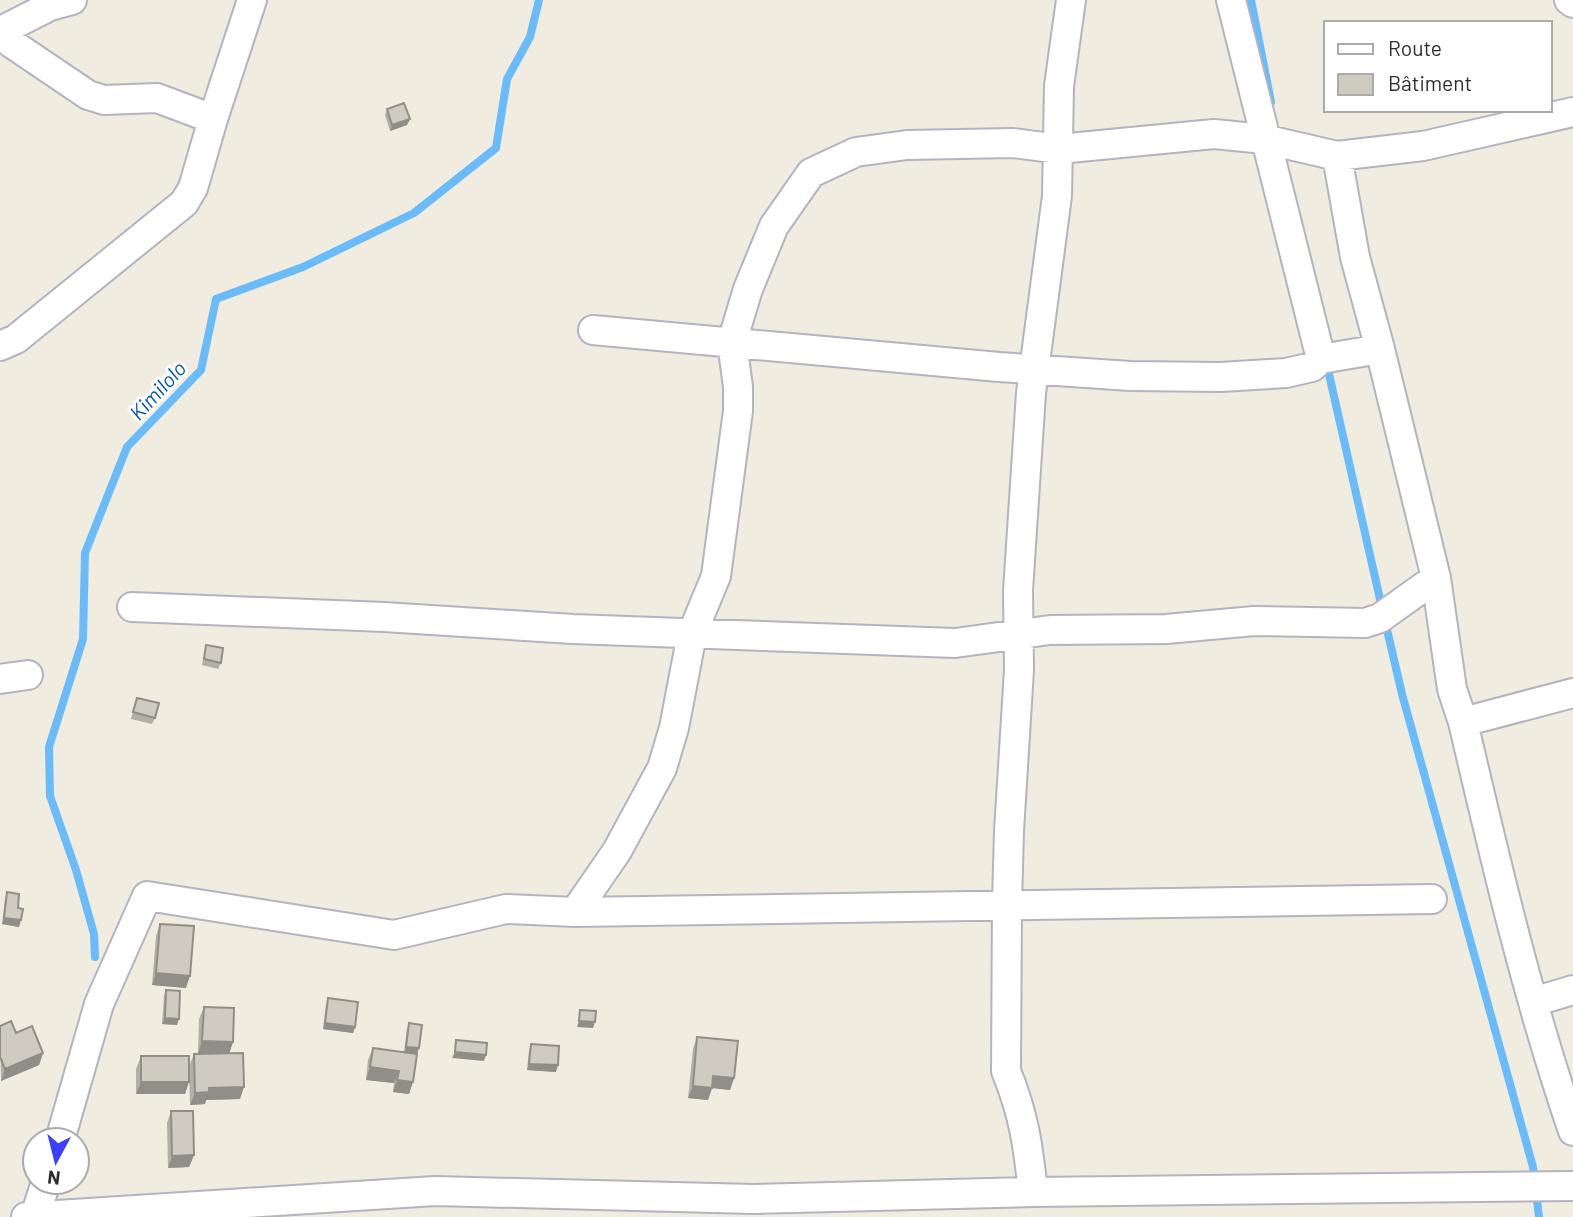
<svg xmlns="http://www.w3.org/2000/svg" width="1573" height="1217" font-family="Barlow,sans-serif">
  <rect width="100%" height="100%" fill="#f0ecdf"/>
  <g fill="none" stroke-linecap="round" stroke-linejoin="round">
    <!-- stream -->
    <path stroke="#6abbfa" stroke-width="8" d="M1251 0 1271 102
      M1326 361 1382 608
      M1385 621 1402 694 1533 1167 1539 1217
      M95 957 94 934 76 870 50 796 49 747 83 639 85 553 127 447 201 370 216 299 303 267 414 213 496 148 507 79 530 37 539 0"/>
    <!-- minor casing -->
    <g stroke="#b3b3c2" stroke-width="32">
      <path id="minor" d="M1231 0 1321 359
        M1569 0 1573 3
        M1 31 50 6 72 0
        M0 32 11 43 88 95 104 100 157 98 213 119 193 188 184 203 16 339 0 346
        M213 119 252 0
        M1337 156 1355 257 1380 349 1436 578 1452 689 1463 722C1495 859 1527 997 1573 1131
        M593 330 999 367 1130 376 1221 377 1286 373 1312 367 1321 359 1380 349
        M132 607 384 617 573 629 955 643 1050 630 1166 629 1254 621 1365 623 1380 618 1436 578
        M0 679 28 675
        M1463 722 1573 693
        M575 912 617 851 662 768 674 728 692 634 716 576 738 411V387L732 342 748 289 774 226 811 173 856 152 907 145 1013 143 1059 149 1214 134 1264 139 1337 156 1423 146 1573 112
        M1533 1002 1573 990
        M60 1140 99 1004 147 896 394 935 506 909 575 912 1432 899
        M1033 1192C1028 1145 1024 1115 1006 1071L1007 904 1009 831 1019 670 1018 591 1031 393 1057 196 1059 86 1071 0
        M35 1216 46 1182
        M26 1217 435 1191 753 1199 1033 1192 1573 1186"/>
    </g>
    <!-- minor -->
    <use href="#minor" stroke="#fff" stroke-width="28"/>
  </g>
  <!-- wall -->
  <path fill="#b2afa6" d="M387 109 410 119 407 125 390 131 385 115Z
    M206 645 221 663 218 669 202 665Z
    M137 698 155 718 152 724 131 719Z
    M7 892 18 908 19 927 2 924 5 899Z
    M160 924 186 988 152 985 156 936Z
    M166 990 177 1025 162 1024 164 996Z
    M328 998 355 1027 353 1033 323 1029 326 1005Z
    M204 1007 233 1042 229 1053 240 1099 206 1100 205 1104 190 1105 189 1068 185 1094H136V1069L141 1056 189 1066 194 1054H214L198 1053 199 1019Z
    M409 1023 417 1055 409 1094 393 1092 394 1083 366 1080 368 1060 373 1048 404 1052 407 1029Z
    M0 1026 16 1033 43 1053 39 1065 1 1081Z
    M697 1037 734 1078 730 1090 712 1088 708 1100 688 1098 693 1049Z
    M531 1044 556 1072 527 1070 529 1050Z
    M171 1111 194 1155 189 1167 168 1168 167 1123Z"/>
  <!-- shaded-wall -->
  <path fill="#918e87" d="M410 119 407 125 390 131 392 125Z
    M4 918 21 920 19 927 2 924Z
    M156 973 190 976 186 988 152 985Z
    M165 1018 179 1019 177 1025 162 1024Z
    M579 1021 595 1022 593 1028 577 1027Z
    M325 1023 355 1027 353 1033 323 1029Z
    M202 1041 233 1042 229 1054 198 1053Z
    M406 1047 419 1048 417 1055 404 1053Z
    M455 1052 486 1055 484 1061 452 1058Z
    M43 1053 39 1065 1 1081 5 1069Z
    M529 1064 558 1065 556 1072 527 1070Z
    M370 1067 399 1071 394 1083 366 1080Z
    M713 1076 734 1078 730 1090 712 1088 708 1100 688 1098 693 1086Z
    M397 1080 413 1082 409 1094 393 1092Z
    M141 1082H189L185 1094H136Z
    M244 1087 240 1099 206 1100 205 1104 190 1105 195 1093 209 1088Z
    M194 1155 189 1167 168 1168 172 1156Z"/>
  <!-- building -->
  <path fill="#cfcbc1" stroke="#918e87" stroke-width="2" d="M404 103 410 119 392 125 387 109Z
    M206 645 223 648 221 663 204 659Z
    M137 698 159 703 155 718 133 712Z
    M7 892 19 894 18 908 23 909 21 920 4 918Z
    M160 924 194 926 190 976 156 973Z
    M166 990 180 991 179 1019 165 1018Z
    M328 998 358 1002 355 1027 325 1023Z
    M204 1007 234 1008 233 1042 202 1041Z
    M580 1010 596 1011 595 1022 579 1021Z
    M11 1021 16 1033 32 1026 43 1053 5 1069 0 1057V1026Z
    M409 1023 422 1025 419 1048 406 1047Z
    M697 1037 738 1041 734 1078 713 1076 712 1088 693 1086Z
    M456 1040 487 1043 486 1055 455 1052Z
    M531 1044 559 1046 558 1065 529 1064Z
    M373 1048 417 1054 413 1082 397 1080 399 1071 370 1067Z
    M243 1053 244 1087 209 1088V1092L195 1093 194 1054Z
    M141 1056H189V1082H141Z
    M171 1111H193L194 1155 172 1156Z"/>
  <g text-anchor="middle" dominant-baseline="central" stroke-width="6" stroke-linejoin="round" paint-order="stroke">
    <!-- water labels -->
    <g font-size="21" font-style="italic" fill="#0054af" stroke="#fff">
      <text transform="translate(157 390) rotate(-47)">Kimilolo</text>
    </g>
  </g>
  <!-- legend -->
  <rect x="1324" y="21" width="228" height="91" fill="#ffffff" stroke="#ababab" stroke-width="2"/>
  <rect x="1338" y="44" width="35" height="10" fill="#ffffff" stroke="#ababab" stroke-width="2"/>
  <text x="1388" y="56" font-size="21" fill="#2e2e2e">Route</text>
  <rect x="1338" y="74" width="35" height="21" fill="#cfcbc1" stroke="#ababab" stroke-width="2"/>
  <text x="1388" y="91" font-size="21" fill="#2e2e2e">Bâtiment</text>
  <!-- north arrow -->
  <g transform="translate(56 1161) rotate(187)"><circle r="33" fill="#ffffff" stroke="#ababab" stroke-width="2"/>
  <path d="M0-5L12 26L0 18L-12 26Z" fill="#3d3fff"/>
  <text y="-10" font-size="19" font-weight="bold" text-anchor="middle" fill="#2e2e2e">N</text>
  </g>
</svg>
